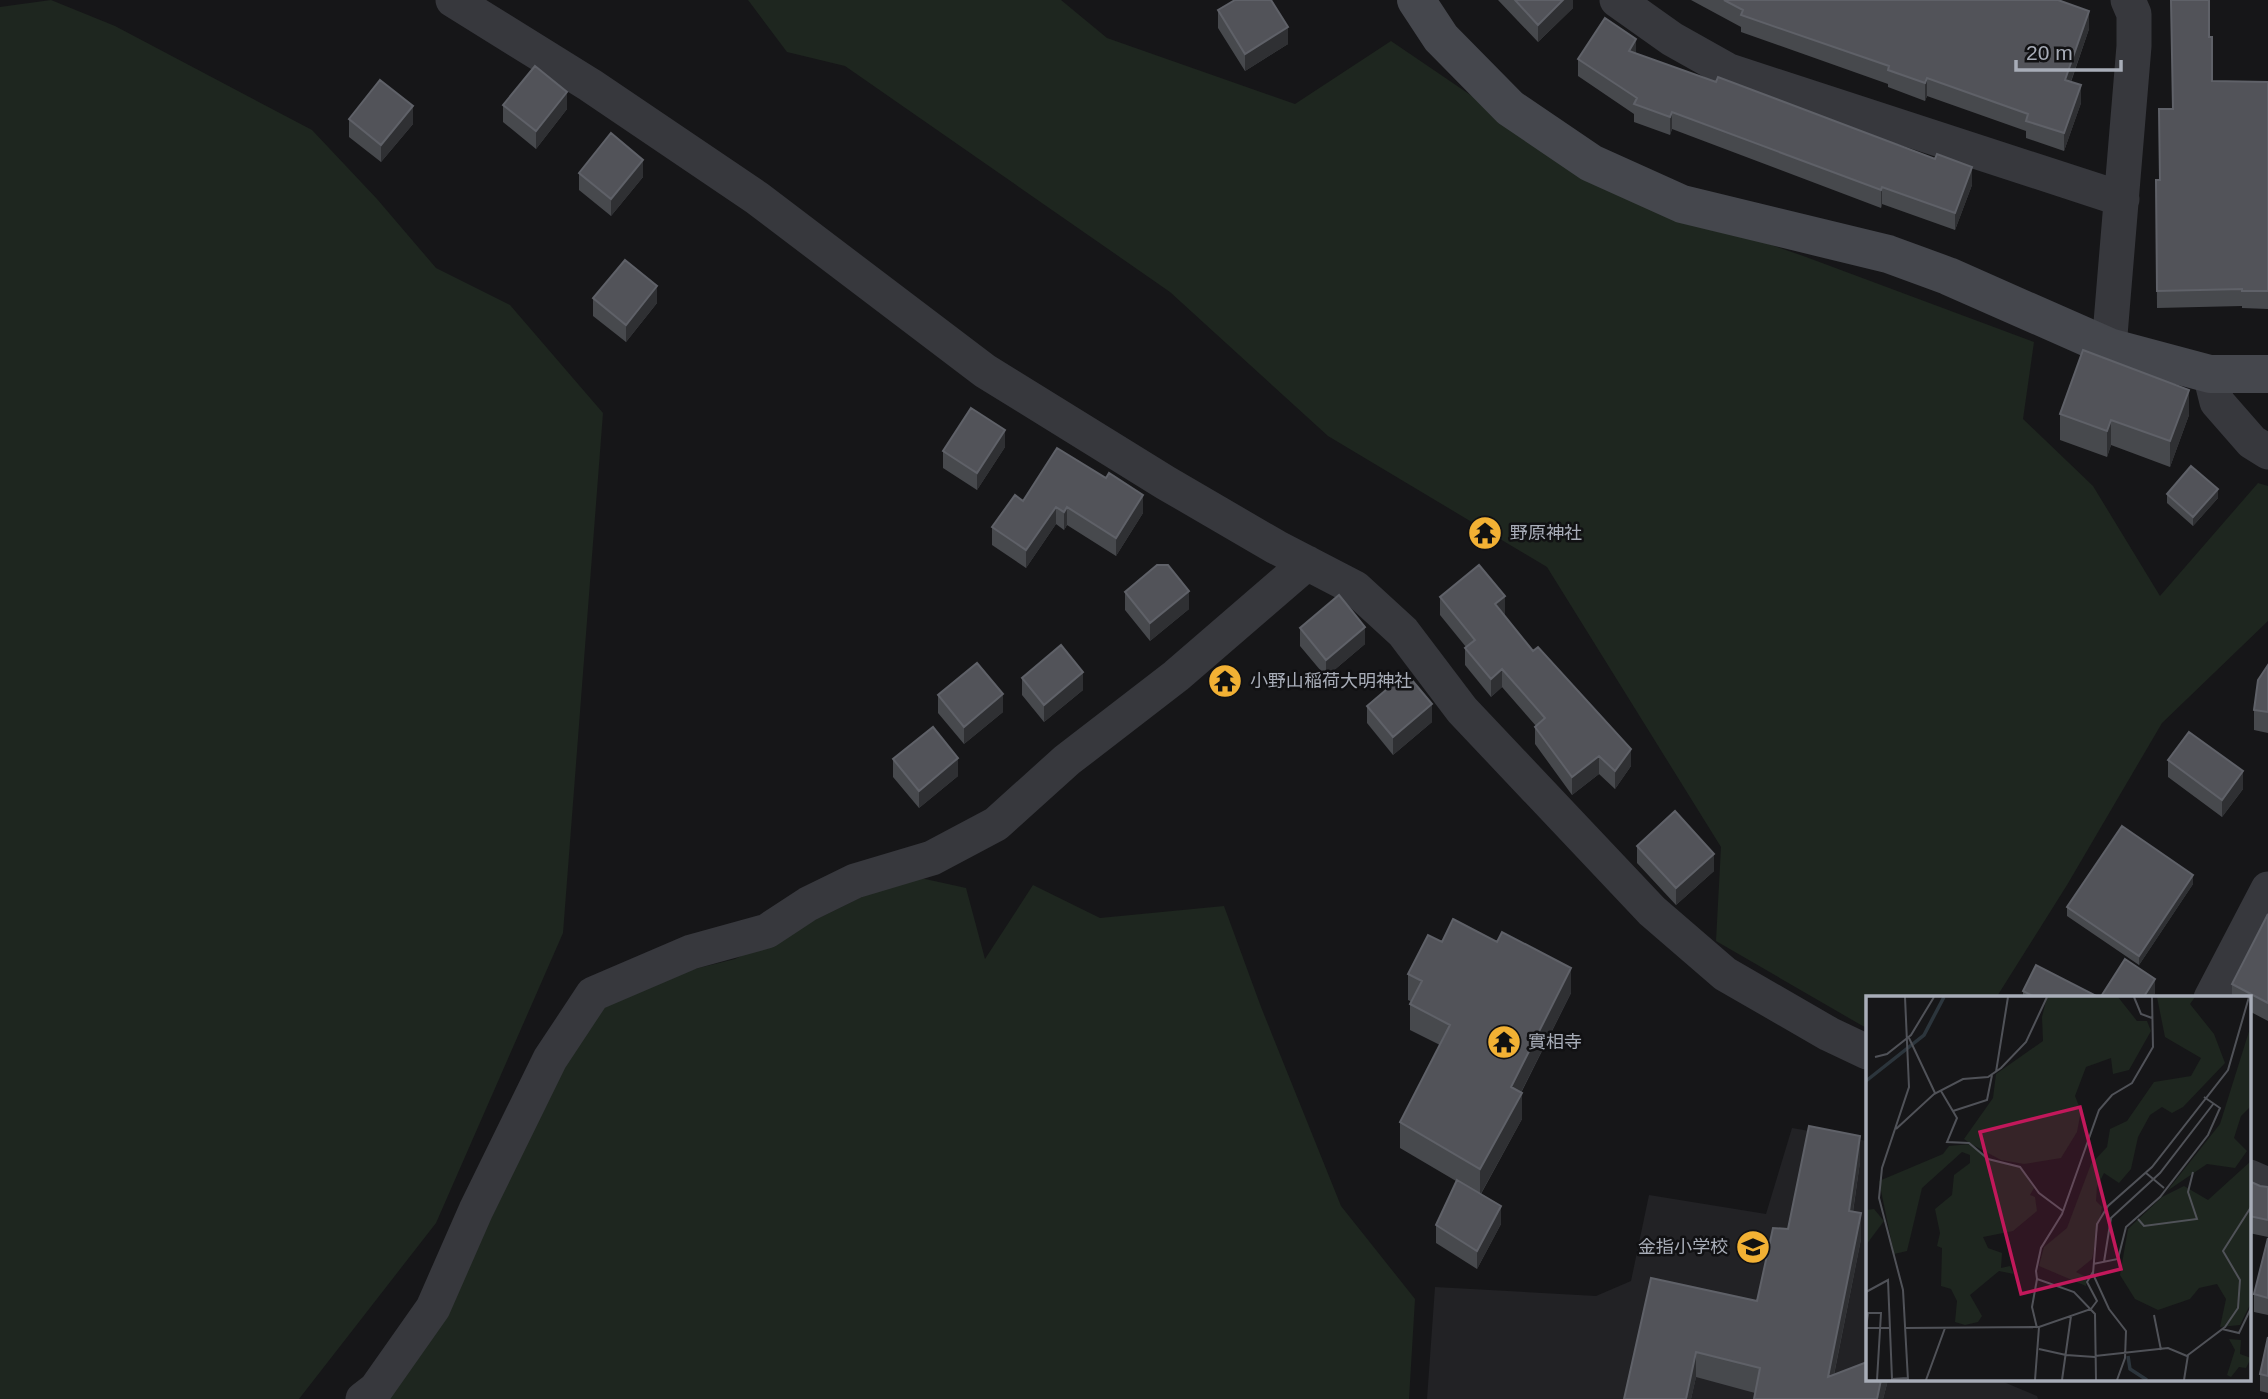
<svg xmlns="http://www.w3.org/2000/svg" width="2268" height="1399" font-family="Arial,'Noto Sans JP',sans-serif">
  <rect width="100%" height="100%" fill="#161618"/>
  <!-- built -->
  <path fill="#222225" d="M1792 1128 1867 1141V1380H1999L2037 1396 2038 1399H1427L1435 1287 1596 1296 1631 1281 1649 1195 1766 1214Z"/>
  <!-- green -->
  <path fill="#1e261f" d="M51 0 115 26 312 130 377 199 436 268 510 305 603 413 563 933 436 1223 299 1399H0V7Z
    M748 0H1061L1107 38 1295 104 1391 41 1606 187 1806 257 2034 342 2023 419 2093 486 2160 596 2258 483 2268 486V621L2162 723 2067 885 1996 998H1867V1028L1861 1025 1716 941 1721 847 1547 567 1328 436 1170 292 845 66 787 52Z
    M907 875 966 888 985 959 1033 885 1100 918 1224 906 1261 1007 1341 1206 1415 1299 1409 1399H354L397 1359 593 994 735 959Z"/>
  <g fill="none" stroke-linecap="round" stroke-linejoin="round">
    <!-- street -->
    <path stroke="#37383d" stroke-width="35" d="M453 0 590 85 757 198 985 371 1166 483 1276 547 1355 588 1403 632 1462 710 1652 911 1725 974 1829 1034 1867 1052
      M1617 0 1672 39 1729 71 2122 199
      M2109 347 2134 46V14L2128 0
      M2210 374 2217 402 2252 442 2268 452
      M2211 998 2268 889
      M2249 1177 2268 1185
      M363 1399 376 1389 433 1308 476 1210 550 1059 593 994 691 952 767 931 808 904 855 881 932 858 996 824 1067 760 1176 676 1307 563"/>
    <!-- secondary -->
    <path stroke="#45474d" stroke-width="38" d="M1416 0 1441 38 1510 108 1591 163 1682 204 1888 254 1948 276 2109 347 2210 374H2268"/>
  </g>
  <!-- wall -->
  <path fill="#47494d" d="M1498 0H1573V8L1538 42Z
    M1691 0H2058L2089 29 2071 82 2081 103 2064 151 2026 138V131L1927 96 1925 101 1888 87V84L1741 32V27Z
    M1218 10 1288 44 1245 71 1218 28Z
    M2209 37 2212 81 2268 82V309L2242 308V306L2157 308 2156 180H2160L2172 109Z
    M1636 53 1972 185 1955 230 1882 204 1881 208 1672 129 1670 135 1634 122V114L1578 76V59Z
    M503 105 567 109 536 149 503 122Z
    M349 119 413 124 381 162 349 137Z
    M579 173 643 177 611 216 579 190Z
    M593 298 657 303 626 342 593 316Z
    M2060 414 2189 415 2170 467 2111 445 2107 457 2060 440Z
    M1005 447 977 490 943 468V451Z
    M2167 494 2218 498 2193 526 2167 503Z
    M1023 501 1143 513 1116 556 1067 525 1064 530 1056 524 1026 568 992 545V527Z
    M1125 592 1189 609 1150 641 1125 610Z
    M1440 597 1505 614 1503 615 1631 766 1615 789 1599 774 1572 795 1535 744V727L1536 726 1502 687 1491 697 1465 665V648L1466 647 1440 615Z
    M1300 628 1365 644 1326 677 1300 646Z
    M2268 665V733L2254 730V710Z
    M1022 678 1083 690 1044 722 1022 695Z
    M938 695 1003 712 964 744 938 713Z
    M1367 706 1432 722 1393 755 1367 723Z
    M893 759 958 776 919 808 893 777Z
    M2168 760 2243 789 2222 817 2168 777Z
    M1637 846 1714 871 1676 905 1637 863Z
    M2193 884 2139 965 2067 916V907Z
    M2268 914V1021L2249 1011V998H2232V984Z
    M1442 942 1571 993 1521 1093 1522 1119 1481 1194 1501 1224 1477 1269 1436 1243V1225L1456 1181 1400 1148V1122L1440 1045 1410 1030V1004L1412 1002 1408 1000V974Z
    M2023 991 2100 998 2155 993 2152 998H2023Z
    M1860 1162 1853 1212 1861 1239 1834 1375 1867 1380H1888L1883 1399 1755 1393 1696 1377 1691 1399H1624L1757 1301 1788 1229Z
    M2249 1181 2260 1186 2268 1187V1237L2249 1233Z
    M2268 1238V1315L2254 1312V1294Z
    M2268 1337V1393L2260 1391V1374Z"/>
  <!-- shaded-wall -->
  <path fill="#2f3033" d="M1563 0H1573V8L1538 42V25Z
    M2089 11V29L2065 98V80Z
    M1288 27V44L1245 71V54Z
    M1636 39V57L1629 51Z
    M1927 78V96L1925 101V83Z
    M2081 85V103L2064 151V133Z
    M567 92V109L536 149V131Z
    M413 106V124L381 162V145Z
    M1672 112V129L1670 135V117Z
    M643 160V177L611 216V199Z
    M1972 167V185L1955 230V213Z
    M1882 187V204L1881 208V190Z
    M657 286V303L626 342V325Z
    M2189 390V415L2170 467V441Z
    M2111 420V445L2107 457V431Z
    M1005 430V447L977 490V473Z
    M2218 489V498L2193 526V517Z
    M1143 495V513L1116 556V538Z
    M1056 507V524L1026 568V550Z
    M1067 507V525L1064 530V512Z
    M1189 591V609L1150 641V623Z
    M1505 596V614L1495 622V604Z
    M1365 627V644L1326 677V660Z
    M1502 669V687L1491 697V679Z
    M1083 672V690L1044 722V705Z
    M1003 694V712L964 744V727Z
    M1432 704V722L1393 755V737Z
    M1631 749V766L1615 789V771Z
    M1599 756V774L1572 795V777Z
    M958 758V776L919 808V791Z
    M2243 771V789L2222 817V800Z
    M1714 854V871L1676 905V888Z
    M2193 875V884L2139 965V956Z
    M1571 968V993L1511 1112V1087Z
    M2155 979V993L2152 998H2143Z
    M1522 1093V1119L1480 1195V1169Z
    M1860 1136V1162L1849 1237V1211Z
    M1501 1206V1224L1477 1269V1251Z
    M1861 1213V1239L1829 1399 1828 1377Z
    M1696 1352V1377L1691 1399H1686Z
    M1881 1380H1888L1883 1399H1877Z"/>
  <!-- building -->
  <path fill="#525359" stroke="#5f6168" stroke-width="2" d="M1235 0H1271L1288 27 1245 54 1218 10Z
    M1515 0H1563L1538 25Z
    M1724 0H2058L2089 11 2065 80 2081 85 2064 133 2026 121 2028 114 1927 78 1925 83 1888 70 1889 66 1741 15 1743 10Z
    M2171 0H2209V37H2212V81L2268 82V291H2242V289L2157 291 2156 180H2160L2159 109H2173Z
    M1605 18 1636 39 1629 51 1716 82 1718 77 1935 159 1937 154 1972 167 1955 213 1882 187 1881 190 1672 112 1670 117 1634 104 1637 98 1578 59Z
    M535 66 567 92 536 131 503 105Z
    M380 80 413 106 381 145 349 119Z
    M611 133 643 160 611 199 579 173Z
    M625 260 657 286 626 325 593 298Z
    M2083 350 2189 390 2170 441 2111 420 2107 431 2060 414Z
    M971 408 1005 430 977 473 943 451Z
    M1057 448 1106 478 1109 473 1143 495 1116 538 1067 507 1064 512 1056 507 1026 550 992 527 1015 495 1023 501Z
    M2191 466 2218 489 2193 517 2167 494Z
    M1157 565H1168L1189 591 1150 623 1125 592Z
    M1479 565 1505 596 1495 604 1533 651 1538 647 1631 749 1615 771 1599 756 1572 777 1535 727 1545 718 1502 669 1491 679 1465 648 1475 640 1440 597Z
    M1339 595 1365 627 1326 660 1300 628Z
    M1061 645 1083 672 1044 705 1022 678Z
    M977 663 1003 694 964 727 938 695Z
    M2268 665V712L2254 710 2258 680Z
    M1406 673 1432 704 1393 737 1367 706Z
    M933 727 958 758 919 791 893 759Z
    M2189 732 2243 771 2222 800 2168 760Z
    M1675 811 1714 854 1676 888 1637 846Z
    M2122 826 2193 875 2139 956 2067 907Z
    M2268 914V1003L2232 984Z
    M1453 919 1497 942 1502 932 1571 968 1511 1087 1522 1093 1480 1169 1400 1122 1450 1025 1410 1004 1422 981 1408 974 1428 935 1442 942Z
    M2125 959 2155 979 2143 998H2032L2033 996 2023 991 2036 965 2100 998Z
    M1809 1126 1860 1136 1849 1211 1861 1213 1828 1377 1867 1362V1380H1881L1877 1399H1754L1760 1368 1696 1352 1686 1399H1624L1651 1278 1757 1301 1773 1228 1788 1229Z
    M1457 1180 1501 1206 1477 1251 1436 1225Z
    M2249 1181 2260 1186 2268 1187V1220L2249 1216Z
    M2268 1238V1298L2254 1294Z
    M2268 1337V1376L2260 1374Z"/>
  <!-- icons -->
  <defs>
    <g id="temple-disc" transform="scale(1.75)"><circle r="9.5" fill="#f2b134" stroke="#111113"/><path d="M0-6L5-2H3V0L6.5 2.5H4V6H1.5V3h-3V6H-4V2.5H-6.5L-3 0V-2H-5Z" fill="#111"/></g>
    <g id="school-disc" transform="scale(1.75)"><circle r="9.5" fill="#f2b134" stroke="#111113"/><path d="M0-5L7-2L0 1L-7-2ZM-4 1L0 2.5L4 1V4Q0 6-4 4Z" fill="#111"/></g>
  </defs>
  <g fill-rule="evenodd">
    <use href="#temple-disc" x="1485" y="533"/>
    <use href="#temple-disc" x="1225" y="681"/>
    <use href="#temple-disc" x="1504" y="1042"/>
    <use href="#school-disc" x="1753" y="1247"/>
  </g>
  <g text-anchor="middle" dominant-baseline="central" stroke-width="5" stroke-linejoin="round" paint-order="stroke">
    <!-- poi labels -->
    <g font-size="18" fill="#a8adb8" stroke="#111113" text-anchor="start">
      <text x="1510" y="533">野原神社</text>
      <text x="1250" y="681">小野山稲荷大明神社</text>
      <text x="1528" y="1042">實相寺</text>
      <text x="1728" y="1247" text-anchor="end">金指小学校</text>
    </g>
  </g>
  <!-- overview -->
  <g transform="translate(1866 996)">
    <rect width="385" height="385" fill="#161618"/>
    <path d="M181 1H252L271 25H281L285 35 263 74 247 78 245 62 220 71 209 100 215 115 211 136 195 162 158 168 135 164 107 149 124 164 154 171 168 192 164 199 169 201 171 215 147 235 117 241 122 252 136 257 135 272 144 270 148 278 133 275 104 299 116 320 112 326 99 329 89 326 91 305 85 293 75 290 76 252 71 250 74 237 69 213 86 199 88 179 104 167V159L96 156 56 192 41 255 28 258 13 185 77 158 83 150 105 148 98 143 127 102 130 78 177 45 176 21ZM291 1H329L324 8 348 38 359 67 317 111 306 117 296 111 284 119 272 141 265 173 253 187 238 177 231 191 230 205 236 211 226 263 210 276 220 281V290L173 270 178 251 201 232 225 168 241 151 244 133 261 125 288 86 325 80 335 62 299 41ZM385 29V110L375 120 368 142 381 155 369 172 341 168 301 195 354 128ZM385 165V307L374 329 354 331 360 303 351 288 333 292 324 303 292 314 269 303 254 279 262 233 296 201 318 190 342 204ZM8 213 18 225 0 249V214ZM363 343 375 344 374 358 385 362 380 372 373 371 365 381 361 379 369 354Z" fill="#1e261f"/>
    <path fill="none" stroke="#2c353c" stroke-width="3.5" d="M0 85 58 39 78 1M262 360 264 373 281 384"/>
    <path fill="none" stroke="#505258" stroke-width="2" d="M39 1 43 91 16 172 13 202 37 294 42 384M268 1 275 18 286 22M43 42 69 97M9 61 21 58 45 39 68 1M130 76 142 1M75 95 91 122 81 146 103 147 122 163 154 171 173 197 197 215M87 115 121 104 126 79M30 133 68 98 97 83 122 81 135 72 160 46 181 1M280 177 298 192M272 223 278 230 331 223 322 196 327 176M238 266 245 222 294 177 348 107M227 268 252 263 260 231 294 201 342 139 354 112 338 101M0 296 22 284 26 383 41 382M288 319 295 354M0 332 2 317H15L11 384M1 332H23M40 332 173 331 225 313 231 305 221 286 227 276M171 332 166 311 171 283M356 333 373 337 385 312M173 353 200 359M200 359 229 361M229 360 302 352 321 360M60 384 79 332M169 384 173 331M196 384 205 320M230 384 229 318 208 296 171 283 170 275 175 252 196 218 233 114 246 99 266 87 287 51 286 1M251 384 259 362 260 335 243 313 227 278 231 228 242 210 286 171 362 74 383 1M318 384 322 359 359 331 372 312 374 284 357 255 385 211"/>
    <path fill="#c2185b" fill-opacity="0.15" stroke="#c2185b" stroke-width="3.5" d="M214 111 255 273 155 298 114 136Z"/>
    <rect width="385" height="385" fill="none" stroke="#a8adb8" stroke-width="3.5"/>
  </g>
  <!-- scale -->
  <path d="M2016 60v10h105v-10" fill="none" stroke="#a8adb8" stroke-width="3.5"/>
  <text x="2026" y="60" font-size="21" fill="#a8adb8" stroke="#111113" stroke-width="5" paint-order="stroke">20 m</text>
</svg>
